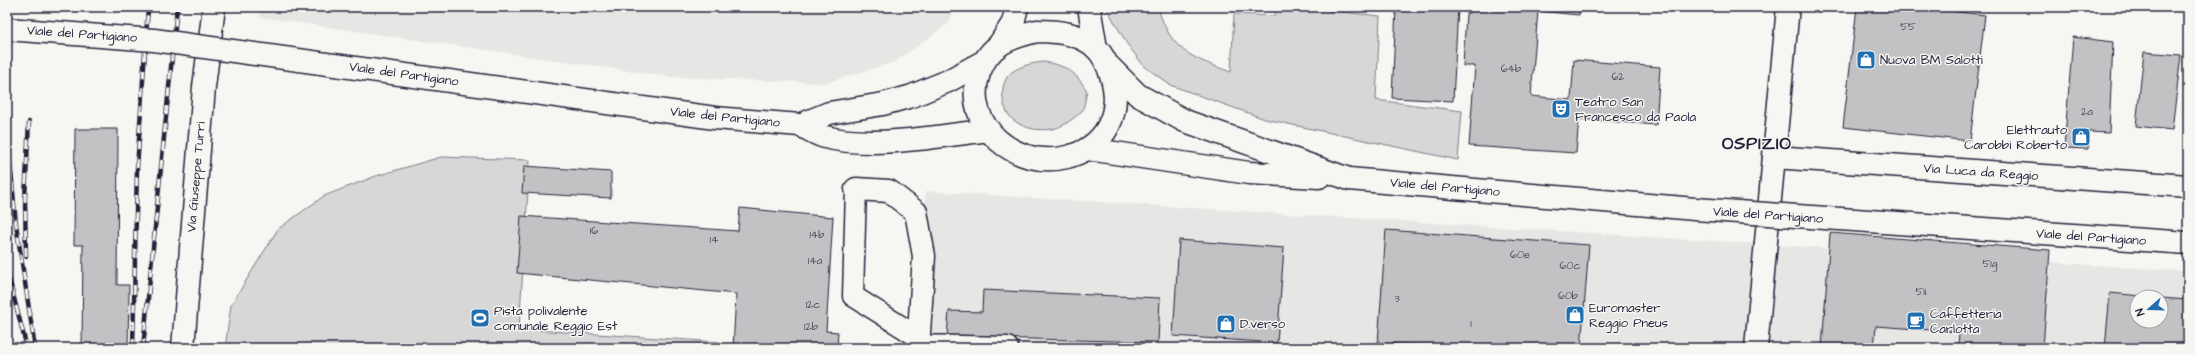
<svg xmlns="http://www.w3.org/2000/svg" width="2195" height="355" font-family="'Architects Daughter',sans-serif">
  <rect width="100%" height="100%" fill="#f6f6f2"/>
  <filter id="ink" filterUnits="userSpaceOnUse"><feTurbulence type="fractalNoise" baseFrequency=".025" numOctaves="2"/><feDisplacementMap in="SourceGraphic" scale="8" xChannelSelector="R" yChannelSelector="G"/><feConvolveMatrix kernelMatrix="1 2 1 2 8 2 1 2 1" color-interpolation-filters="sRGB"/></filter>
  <g filter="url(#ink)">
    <!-- built -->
    <path fill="#e6e6e4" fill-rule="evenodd" d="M261 7H956L948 24 895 62 825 83 671 77 259 17Z
      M926 191 2188 271V348H914ZM2137 297H2161V321H2137Z"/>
    <!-- green -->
    <path fill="#d7d7d7" stroke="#7c7c89" d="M1106 7H1158C1170 51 1192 58 1231 72L1234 14 1275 16V7H1294L1380 16 1376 100 1462 111 1458 160 1265 119 1170 85 1144 66 1127 44Z
      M1044 62C1067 66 1075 71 1087 91L1083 110C1074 118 1064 127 1052 129 1040 131 1026 129 1016 122 1001 113 997 83 1012 72 1022 65 1033 63 1044 62Z
      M441 157 530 160 519 329 720 342V348H225L231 305 278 229 324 196 376 176Z"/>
    <!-- building -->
    <path fill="#c2c2c4" stroke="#22223b" d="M1396 7H1458L1453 101 1392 98Z
      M1480 7H1580L1579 15 1538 11 1531 96 1571 100 1574 60 1660 67 1656 125 1579 119 1576 153 1469 146 1475 66H1463L1466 14Z
      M1857 7H1915L1985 15 1970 141 1843 127Z
      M2073 37 2113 42 2109 133 2089 132 2088 149 2064 148Z
      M2144 52 2181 55 2172 130 2136 126Z
      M75 129H118L117 285H129L128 348H82L83 245H74Z
      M524 166 611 172V198L522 193Z
      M740 208 833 217 826 331 838 332 837 348H733L736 294 517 273 521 216 738 231Z
      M1386 230 1589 245 1581 348H1469L1378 343Z
      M1830 233 2050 250 2043 348H1958L1959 332 1876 326 1874 348H1822Z
      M1179 240 1284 248 1277 343 1173 336Z
      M983 290 1160 298 1158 342 947 337 949 311 982 312Z
      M2110 293 2152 297H2137V321H2161V298L2188 300V348H2105Z"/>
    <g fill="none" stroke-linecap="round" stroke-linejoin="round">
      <!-- service casing -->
      <g stroke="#22223b" stroke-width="23">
        <path id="service" d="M856 189 853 296 918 337"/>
      </g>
      <!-- minor casing -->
      <g stroke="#22223b" stroke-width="25">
        <path id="minor" d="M1774 157 2188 186
          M856 189 889 191 916 212 924 256 918 348
          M918 346 1007 348
          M183 348 204 87 214 7"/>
      </g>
      <!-- tertiary casing -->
      <g stroke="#22223b" stroke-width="25">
        <path id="tertiary" d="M1089 7 1096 48
          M999 45 1013 23 1017 7"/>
      </g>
      <!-- secondary casing -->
      <g stroke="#22223b" stroke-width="25">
        <path id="secondary" d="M1037 31C1057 31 1082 33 1097 49 1104 56 1108 66 1111 75 1123 113 1106 147 1067 157 1017 170 961 126 979 73 983 62 990 51 1001 44 1012 37 1024 34 1037 31Z
          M1109 66 1138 95 1185 121 1349 179
          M800 125 829 113 883 104 912 96 948 81 983 62
          M800 125C808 129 816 135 825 137 871 149 941 136 989 130
          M1088 149 1249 173 1319 177
          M1756 348 1788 7"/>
      </g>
      <!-- service -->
      <use href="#service" stroke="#f6f6f2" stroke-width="20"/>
      <!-- minor -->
      <use href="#minor" stroke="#f6f6f2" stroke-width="22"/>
      <!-- tertiary -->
      <use href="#tertiary" stroke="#f6f6f2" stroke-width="22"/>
      <!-- secondary -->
      <use href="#secondary" stroke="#f6f6f2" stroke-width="22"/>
      <!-- rail casing -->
      <g stroke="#22223b" stroke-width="4.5">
        <path id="rail" d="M7 129 16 224 35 348
          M26 256 25 198 29 122
          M7 271 27 348
          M133 348 137 168 148 7
          M143 348 177 7"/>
      </g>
      <!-- rail -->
      <use href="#rail" stroke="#f6f6f2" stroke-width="3" stroke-dasharray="9" stroke-linecap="butt"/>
      <!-- secondary-bridge casing -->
      <g stroke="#22223b" stroke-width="25" stroke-linecap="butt">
        <path id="secondary-bridge" d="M7 29 154 40 715 118 800 125
          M1349 179 1695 209 2188 243"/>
      </g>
      <!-- secondary-bridge -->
      <use href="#secondary-bridge" stroke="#f6f6f2" stroke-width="22"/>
    </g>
  </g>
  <!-- icons -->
  <defs>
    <g id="shop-square" transform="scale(1)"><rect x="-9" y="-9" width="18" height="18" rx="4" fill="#1f6fb2" stroke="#f6f6f2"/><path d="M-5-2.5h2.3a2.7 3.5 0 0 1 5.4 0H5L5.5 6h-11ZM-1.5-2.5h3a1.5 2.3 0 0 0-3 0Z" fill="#fff"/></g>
    <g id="theatre-square" transform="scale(1)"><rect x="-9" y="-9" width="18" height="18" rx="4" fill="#1f6fb2" stroke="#f6f6f2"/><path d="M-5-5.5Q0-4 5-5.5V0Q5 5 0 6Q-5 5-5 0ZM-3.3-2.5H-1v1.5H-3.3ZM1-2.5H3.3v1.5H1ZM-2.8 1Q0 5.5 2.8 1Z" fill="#fff"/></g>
    <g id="stadium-square" transform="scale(1)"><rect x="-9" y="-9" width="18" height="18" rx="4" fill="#1f6fb2" stroke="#f6f6f2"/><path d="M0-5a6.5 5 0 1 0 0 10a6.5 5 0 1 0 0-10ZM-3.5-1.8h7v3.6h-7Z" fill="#fff"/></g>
    <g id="cafe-square" transform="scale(1)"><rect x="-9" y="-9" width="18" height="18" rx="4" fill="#1f6fb2" stroke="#f6f6f2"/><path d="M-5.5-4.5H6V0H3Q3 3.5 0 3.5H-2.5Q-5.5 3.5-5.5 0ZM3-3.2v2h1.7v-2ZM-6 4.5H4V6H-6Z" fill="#fff"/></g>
  </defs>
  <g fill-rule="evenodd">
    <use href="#shop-square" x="1866" y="60"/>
    <use href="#theatre-square" x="1561" y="109"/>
    <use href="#shop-square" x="2081" y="137"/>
    <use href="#shop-square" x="1575" y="315"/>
    <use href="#stadium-square" x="480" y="318"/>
    <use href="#cafe-square" x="1916" y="321"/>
    <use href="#shop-square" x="1226" y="324"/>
  </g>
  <g text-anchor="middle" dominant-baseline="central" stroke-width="3" stroke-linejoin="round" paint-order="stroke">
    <!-- number labels -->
    <g font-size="11" fill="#4a4a5d">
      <text x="1908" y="26">55</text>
      <text x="1511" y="68">64b</text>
      <text x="1618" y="76">62</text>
      <text x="2087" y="111">2a</text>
      <text x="594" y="230">16</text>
      <text x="817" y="234">14b</text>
      <text x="714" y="239">14</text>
      <text x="1520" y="254">60e</text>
      <text x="815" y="260">14a</text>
      <text x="1990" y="263">51g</text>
      <text x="1570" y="265">60c</text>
      <text x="1921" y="291">51i</text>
      <text x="1568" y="295">60b</text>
      <text x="1397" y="298">3</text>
      <text x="813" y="304">12c</text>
      <text x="1471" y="323">1</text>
      <text x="811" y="326">12b</text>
    </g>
    <!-- street labels -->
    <g font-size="13" fill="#22223b" stroke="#f6f6f2">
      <text transform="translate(82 34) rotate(4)">Viale del Partigiano</text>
      <text transform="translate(404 74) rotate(8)">Viale del Partigiano</text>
      <text transform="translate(725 117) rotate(6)">Viale del Partigiano</text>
      <text transform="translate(1981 172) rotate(4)">Via Luca da Reggio</text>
      <text transform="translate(196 177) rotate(-85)">Via Giuseppe Turri</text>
      <text transform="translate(1445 187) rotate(5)">Viale del Partigiano</text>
      <text transform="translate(1768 215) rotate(4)">Viale del Partigiano</text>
      <text transform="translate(2091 237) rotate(4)">Viale del Partigiano</text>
    </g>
    <!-- poi labels -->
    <g font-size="13" fill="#22223b" stroke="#f6f6f2" text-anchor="start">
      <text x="1880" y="60">Nuova BM Salotti</text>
      <text x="1575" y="102">Teatro San<tspan x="1575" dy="15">Francesco da Paola</tspan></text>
      <text x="2067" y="130" text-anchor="end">Elettrauto<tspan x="2067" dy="15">Carobbi Roberto</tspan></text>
      <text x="1589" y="308">Euromaster<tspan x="1589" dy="15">Reggio Pneus</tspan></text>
      <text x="494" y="311">Pista polivalente<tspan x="494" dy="15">comunale Reggio Est</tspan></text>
      <text x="1930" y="314">Caffetteria<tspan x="1930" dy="15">Carlotta</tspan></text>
      <text x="1240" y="324">D.verso</text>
    </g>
    <!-- district labels -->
    <g font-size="17" font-weight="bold" letter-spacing="1" fill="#22223b" stroke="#f6f6f2">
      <text x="1757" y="144">OSPIZIO</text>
    </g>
  </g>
  <!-- margin -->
  <rect width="2195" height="355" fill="none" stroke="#f6f6f2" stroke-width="24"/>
  <rect x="12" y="12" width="2171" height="331" fill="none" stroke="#22223b" stroke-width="1.5" filter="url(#ink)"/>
  <!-- north arrow -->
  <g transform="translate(2149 309) rotate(250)"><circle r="19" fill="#f6f6f2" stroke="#a1a1a9"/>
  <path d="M0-3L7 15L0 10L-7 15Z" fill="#1f6fb2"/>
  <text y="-6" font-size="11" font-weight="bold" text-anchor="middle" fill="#22223b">N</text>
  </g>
</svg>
